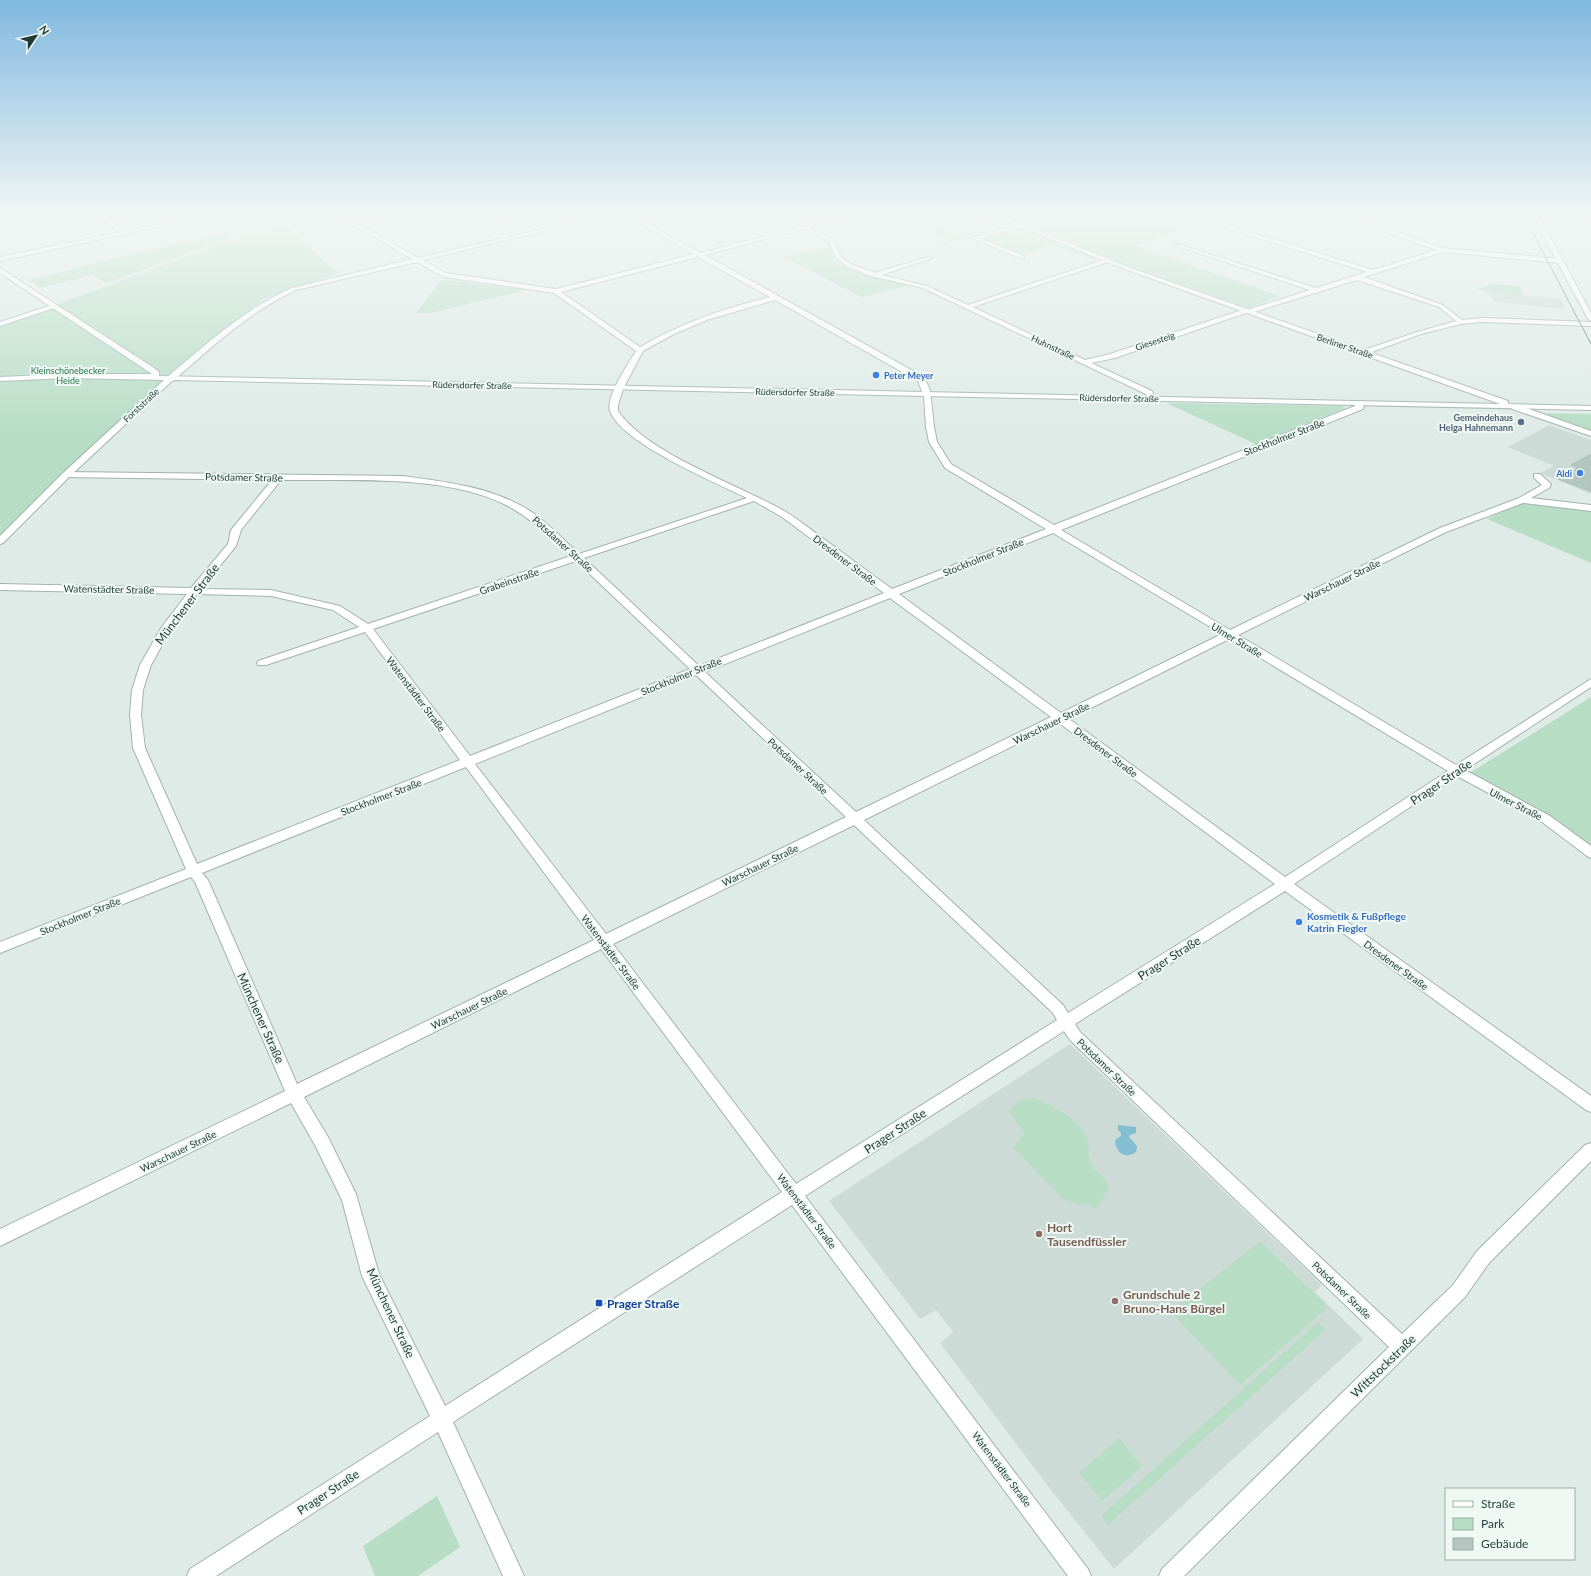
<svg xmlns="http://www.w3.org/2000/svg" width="1591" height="1576" font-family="Lato,sans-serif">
  <rect width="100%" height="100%" fill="#dfebe7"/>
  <!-- built -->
  <path fill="#cddbd6" d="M24 216H76L34 224Z
    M951 216H973L1005 228 964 238 925 222Z
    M1488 292 1561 299 1565 309 1495 302Z
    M1549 425 1591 440V494L1540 473 1554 466 1508 447Z
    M1070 1044 1322 1285 1315 1292 1363 1339 1114 1569 1051 1490 940 1343 953 1332 936 1310 920 1319 829 1201Z"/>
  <!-- green -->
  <path fill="#b7ddc5" d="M909 216H951L925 222 964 238 939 246 936 245 952 240 902 219 911 217Z
    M1003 216H1226L1135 246 1280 296 1248 308 1119 263 1068 240Z
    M283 221 325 262 339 273 265 298 128 413 0 536V327L49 310 61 303Z
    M1014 229H1026L1097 259 1094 260 1052 245 1021 255 983 240 986 236Z
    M227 233 234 237 106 283 92 275 40 288 29 280 74 269 73 268Z
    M829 247C831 252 832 257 836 261 852 275 891 280 912 285L861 297 785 257Z
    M447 280 525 290 431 313H416L440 281Z
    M1491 284 1520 286 1523 296 1488 292 1477 289Z
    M1166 403 1340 406 1346 408 1256 444Z
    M1547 413 1591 414V433L1554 419Z
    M1529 503 1591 511V563L1487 519 1518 504Z
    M1591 697V849L1468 774Z
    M1035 1098C1054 1107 1083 1120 1088 1142 1089 1150 1087 1158 1092 1166 1098 1175 1104 1174 1109 1187L1096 1209 1087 1204H1077L1063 1199 1013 1147 1025 1134 1009 1111 1020 1100Z
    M1260 1241 1328 1307 1240 1385 1171 1312Z
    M1318 1322 1325 1330 1108 1525 1101 1516Z
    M1119 1438 1142 1466 1102 1501 1079 1473Z
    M437 1496 460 1547 418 1576H375L363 1546Z"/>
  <!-- water -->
  <path fill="#84bed3" d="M1118 1125 1136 1127V1133L1130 1135 1129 1137 1137 1146 1136 1152C1125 1160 1115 1152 1115 1140L1121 1136V1133L1118 1130Z"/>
  <!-- building -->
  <path fill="#b4c6c0" stroke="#b1c5bf" d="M1591 454V492L1558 479 1578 468 1571 465Z"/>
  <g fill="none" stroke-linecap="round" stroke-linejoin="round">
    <!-- minor casing -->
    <g stroke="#a2b3af" stroke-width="2">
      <path id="minor" d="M0 216H4L0 218Z
        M99 216H105L127 233 122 234Z
        M337 216H344L356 223 389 216H399L361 225 418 258 597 216H607L423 260 446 273 556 289 694 254 627 216H634L700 253 841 216H850L810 227 832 239 840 256 850 264 876 273 880 271 932 256V258L882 275 927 286 968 305 1106 259 1109 261 1108 262 973 307 1085 360 1110 354 1242 310H1247L1310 290 1174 245V243L1316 288 1367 272 1226 228V226L1228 225 1373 270 1436 250 1342 216H1350L1443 248 1560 259 1563 261 1560 263 1443 252 1364 277 1443 305 1462 320 1482 318 1591 322V326L1482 322 1461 324 1421 334 1364 355H1361V351L1417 332 1456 321 1439 307 1357 280 1251 313H1246L1115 358 1091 363 1152 391 1156 399 1152 401H1149L1146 394 923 288 867 275 846 266 836 258 828 241 804 229 705 255 924 377 930 390 934 427 937 442 951 464 1054 525 1355 406V402H1361L1364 407 1363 409 1061 530 1230 630 1440 528 1519 498 1542 485 1534 478V474H1540L1551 484 1549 488 1531 498 1591 505V511L1523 503 1446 532 1238 635 1456 765 1591 679V687L1465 770 1550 816 1591 846V858L1587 856 1542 822 1457 776 1294 884 1591 1096V1112L1586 1110 1285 891 1075 1024 1080 1032 1402 1334 1453 1285 1477 1251 1585 1145 1591 1143V1161L1489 1263 1465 1297 1184 1576H1159L1162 1569 1389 1347 1070 1040 1064 1031 805 1196 1088 1569 1091 1576H1068L792 1205 453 1422 524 1576H503L438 1432 216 1576H187L190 1569 430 1416 362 1276 342 1200 316 1147 291 1103 0 1246V1229L285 1091 195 882 191 877 0 953V942L186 869 133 748 130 715 132 690 140 665 161 628 187 594 0 590V584L191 588 228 544 231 530 272 480 63 477 62 475 66 472 403 476C447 482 495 487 533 513 550 525 564 540 579 554L747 498C716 483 621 443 610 411 605 397 629 363 636 351L554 293 444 277 417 262 296 290C249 312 212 347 173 381H167V377C207 344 244 309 292 288L412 259ZM698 257 770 297C724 308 681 323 640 347L561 292ZM775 300 918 381 924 397 926 427 929 442 945 468 1046 529 892 589C868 572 845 554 821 537 810 529 798 519 786 512 740 485 647 454 618 411V405L623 389 643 351 674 334 707 320ZM281 480C349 481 442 474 504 504 530 517 550 537 571 556L368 624 340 606 271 590 201 589 236 546 241 530ZM754 501 782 517 884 593 699 666 584 558ZM1053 533 1222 634 1061 713 899 594ZM576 561 690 669 470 756 373 629ZM197 594 271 596 333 610 359 627 258 661 257 663 258 665H266L365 632 460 760 197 864 145 748 141 715 143 690 151 665 171 629ZM890 598 1051 717 856 812 705 672ZM1229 639 1448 771 1285 877 1069 719ZM696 675 846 817 606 934 475 764ZM1059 723 1275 884 1068 1013 1063 1005 864 820ZM466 767 594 940 297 1084 208 880 202 873ZM854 825 1053 1013 1057 1020 796 1184 613 944ZM601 949 782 1192 445 1406 379 1274 356 1194 328 1137 304 1097Z
        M1022 224 1024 227 980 238 1024 256V258H1020L971 238Z
        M55 304 58 306 57 307 0 326V322Z
        M1512 405H1518L1591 431V436L1512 409Z"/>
    </g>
    <!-- tertiary casing -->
    <g stroke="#a2b3af" stroke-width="2">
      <path id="tertiary" d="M196 216H207L0 261V257Z
        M993 216H1001L1131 268 1508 401V404L1591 406V410L173 380 69 477 3 543 0 544V536L63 473 164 380 66 378 0 381V377L66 374H152L0 273V268L154 368 159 372V376L1500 404 1127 270Z"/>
    </g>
    <!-- secondary casing -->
    <g stroke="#9db7b1" stroke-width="2">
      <path id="secondary" d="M1533 216H1539L1591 313V321L1588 319Z"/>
    </g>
    <!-- minor -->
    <use href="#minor" fill="#fff" fill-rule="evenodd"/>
    <!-- tertiary -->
    <use href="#tertiary" fill="#fff" fill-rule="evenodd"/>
    <!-- secondary -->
    <use href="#secondary" fill="#fff" fill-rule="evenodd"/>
    <!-- tram -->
    <path stroke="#5a7773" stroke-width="1" d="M1524 216 1591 344"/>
  </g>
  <!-- sky -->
  <linearGradient id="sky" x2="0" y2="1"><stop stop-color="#80b8e0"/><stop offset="0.49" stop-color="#f1f6f4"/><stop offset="1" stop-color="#f1f6f4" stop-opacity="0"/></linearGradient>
  <rect width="1591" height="437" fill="url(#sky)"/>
  <!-- markers -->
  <g fill="#3f7fe0" stroke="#f0f8f4" stroke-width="1.5">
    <circle cx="876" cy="375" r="4"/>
    <circle cx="1580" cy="473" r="4"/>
    <circle cx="1299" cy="922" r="4"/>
  </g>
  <circle fill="#5c6f8a" stroke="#f0f8f4" stroke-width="1.5" cx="1521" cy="422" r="4"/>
  <g fill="#8d6e63" stroke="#f0f8f4" stroke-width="1.5">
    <circle cx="1039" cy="1234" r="4"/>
    <circle cx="1115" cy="1301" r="4"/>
  </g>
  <rect fill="#1a4fb4" stroke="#f0f8f4" stroke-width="1.5" x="595" y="1299" width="8" height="8" rx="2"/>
  <g text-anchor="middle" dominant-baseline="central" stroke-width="4" stroke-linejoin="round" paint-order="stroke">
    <!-- far-street labels -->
    <g font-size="9" fill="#1f3c37" stroke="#f0f8f4">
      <text transform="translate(1155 341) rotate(-19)">Giesesteig</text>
      <text transform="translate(1345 346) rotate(19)">Berliner Straße</text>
      <text transform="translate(1053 347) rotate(25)">Huhnstraße</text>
      <text transform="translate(472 385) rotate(1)">Rüdersdorfer Straße</text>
      <text transform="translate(795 392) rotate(1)">Rüdersdorfer Straße</text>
      <text transform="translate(1119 398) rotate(1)">Rüdersdorfer Straße</text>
      <text transform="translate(141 405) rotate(-43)">Forststraße</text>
    </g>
    <!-- far-park labels -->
    <g font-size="9" fill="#28744d" stroke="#f0f8f4">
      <text x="68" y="370">Kleinschönebecker<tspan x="68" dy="10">Heide</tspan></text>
    </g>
    <!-- far-shop labels -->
    <g font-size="9" font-weight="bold" fill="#366cbe" stroke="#f0f8f4" text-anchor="start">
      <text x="884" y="375">Peter Meyer</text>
      <text x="1572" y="473" text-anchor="end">Aldi</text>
    </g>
    <!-- far-service labels -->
    <g font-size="9" font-weight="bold" fill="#4e5e75" stroke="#f0f8f4" text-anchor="end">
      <text x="1513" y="417">Gemeindehaus<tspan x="1513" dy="10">Helga Hahnemann</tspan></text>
    </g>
    <!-- street labels -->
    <g font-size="10" fill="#1f3c37" stroke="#f0f8f4">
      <text transform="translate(1284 437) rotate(-21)">Stockholmer Straße</text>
      <text transform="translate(244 477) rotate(1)">Potsdamer Straße</text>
      <text transform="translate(563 544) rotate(42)">Potsdamer Straße</text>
      <text transform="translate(983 557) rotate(-22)">Stockholmer Straße</text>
      <text transform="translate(845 560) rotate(37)">Dresdener Straße</text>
      <text transform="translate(1342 580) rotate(-26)">Warschauer Straße</text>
      <text transform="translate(509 581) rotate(-19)">Grabeinstraße</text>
      <text transform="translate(109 589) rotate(1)">Watenstädter Straße</text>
      <text transform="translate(1237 640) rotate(31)">Ulmer Straße</text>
      <text transform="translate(681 676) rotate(-22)">Stockholmer Straße</text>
      <text transform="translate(416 694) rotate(53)">Watenstädter Straße</text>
      <text transform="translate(1051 723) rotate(-26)">Warschauer Straße</text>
      <text transform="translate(1106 752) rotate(37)">Dresdener Straße</text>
      <text transform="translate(798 766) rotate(43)">Potsdamer Straße</text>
      <text transform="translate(381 797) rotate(-21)">Stockholmer Straße</text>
      <text transform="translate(1516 804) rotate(27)">Ulmer Straße</text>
      <text transform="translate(760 865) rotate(-26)">Warschauer Straße</text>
      <text transform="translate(80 916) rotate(-22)">Stockholmer Straße</text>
      <text transform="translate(611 952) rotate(53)">Watenstädter Straße</text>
      <text transform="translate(1396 965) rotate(36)">Dresdener Straße</text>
      <text transform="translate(469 1008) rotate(-26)">Warschauer Straße</text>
      <text transform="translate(1107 1067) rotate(44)">Potsdamer Straße</text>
      <text transform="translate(178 1151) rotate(-26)">Warschauer Straße</text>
      <text transform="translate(807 1211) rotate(53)">Watenstädter Straße</text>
      <text transform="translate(1342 1290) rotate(44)">Potsdamer Straße</text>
      <text transform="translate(1002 1469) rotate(53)">Watenstädter Straße</text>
    </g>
    <!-- shop labels -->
    <g font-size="10" font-weight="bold" fill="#366cbe" stroke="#f0f8f4" text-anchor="start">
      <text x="1307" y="916">Kosmetik &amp; Fußpflege<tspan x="1307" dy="12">Katrin Fiegler</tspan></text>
    </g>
    <!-- near-street labels -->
    <g font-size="12" fill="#1f3c37" stroke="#f0f8f4">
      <text transform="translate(187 604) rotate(-53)">Münchener Straße</text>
      <text transform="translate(1441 782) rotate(-34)">Prager Straße</text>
      <text transform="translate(1169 958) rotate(-32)">Prager Straße</text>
      <text transform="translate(261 1018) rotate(66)">Münchener Straße</text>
      <text transform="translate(895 1131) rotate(-33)">Prager Straße</text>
      <text transform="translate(391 1313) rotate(65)">Münchener Straße</text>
      <text transform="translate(1383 1366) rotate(-44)">Wittstockstraße</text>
      <text transform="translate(328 1492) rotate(-33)">Prager Straße</text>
    </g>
    <!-- near-education labels -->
    <g font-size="12" font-weight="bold" fill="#785e54" stroke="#f0f8f4" text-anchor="start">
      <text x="1047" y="1227">Hort<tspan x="1047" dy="14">Tausendfüssler</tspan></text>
      <text x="1123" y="1294">Grundschule 2<tspan x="1123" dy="14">Bruno-Hans Bürgel</tspan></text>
    </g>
    <!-- near-transit labels -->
    <g font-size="12" font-weight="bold" fill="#164399" stroke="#f0f8f4" text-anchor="start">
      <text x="607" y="1303">Prager Straße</text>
    </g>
  </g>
  <!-- legend -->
  <rect x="1445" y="1488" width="130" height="72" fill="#f0f8f4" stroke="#9cada8"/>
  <rect x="1453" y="1501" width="20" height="6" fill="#ffffff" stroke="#9cada8"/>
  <text x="1481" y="1508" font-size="12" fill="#1f3c37">Straße</text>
  <rect x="1453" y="1518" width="20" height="12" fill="#b7ddc5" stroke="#9cada8"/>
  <text x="1481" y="1528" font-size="12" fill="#1f3c37">Park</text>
  <rect x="1453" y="1538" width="20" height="12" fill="#b4c6c0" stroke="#9cada8"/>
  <text x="1481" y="1548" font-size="12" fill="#1f3c37">Gebäude</text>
  <!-- north arrow -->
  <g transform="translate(36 36) rotate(55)" stroke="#f0f8f4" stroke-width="3" paint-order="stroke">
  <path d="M0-3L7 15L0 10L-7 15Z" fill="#1f3c37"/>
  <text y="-6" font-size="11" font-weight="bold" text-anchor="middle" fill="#1f3c37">N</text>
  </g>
</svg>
